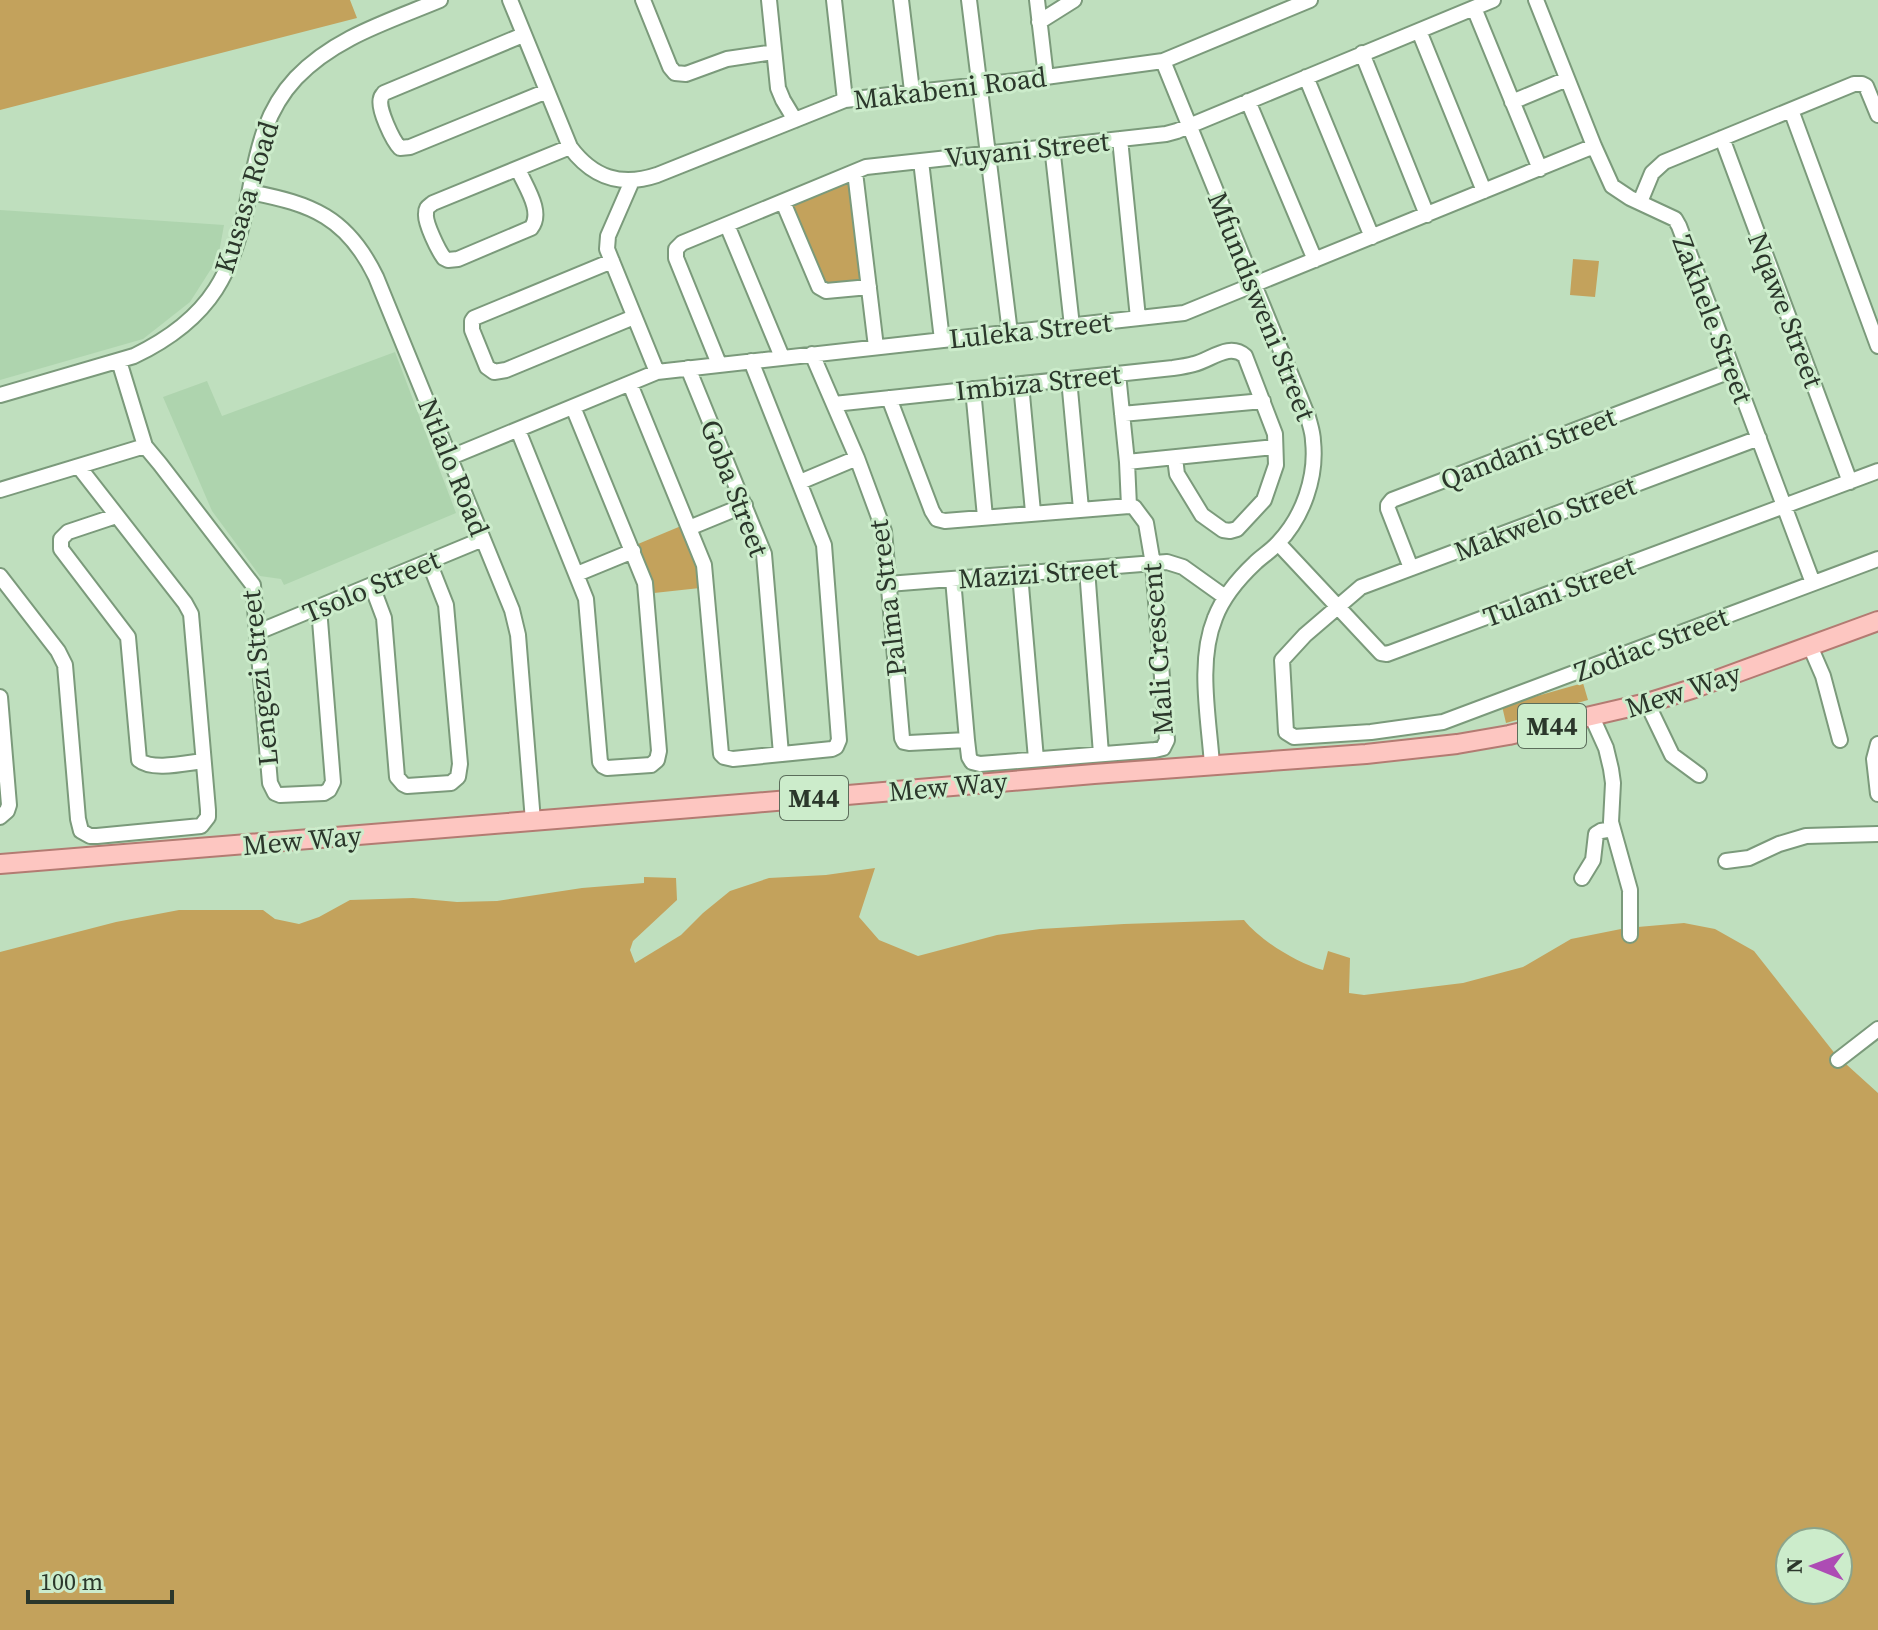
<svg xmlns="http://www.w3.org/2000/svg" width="1878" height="1630" font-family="'Source Serif 4',serif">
  <rect width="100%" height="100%" fill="#bfdfbe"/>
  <!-- built -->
  <path fill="#aed4ae" d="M0 210 224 225 218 258 190 302 143 339 0 380Z
    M395 352 456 513 284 585 281 579 260 576 212 511 163 397 207 381 222 416Z"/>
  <!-- green -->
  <path fill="#c3a25c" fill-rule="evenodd" d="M0 0H350L357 18 0 110Z
    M850 180 863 281 826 287 791 210 792 203Z
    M1573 259 1599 261 1595 297 1570 295Z
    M681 526 697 562 700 588 654 593 638 544Z
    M1583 683 1588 700 1506 723 1502 706Z
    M875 868 859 917 879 940 918 956 997 935 1040 929 1124 924 1244 920C1261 941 1297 963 1323 970L1328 951 1350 958 1349 993 1364 995 1463 983 1523 967 1571 939 1626 928 1684 923 1715 929 1754 951 1836 1055 1878 1093V1630H0V952L116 922 179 910H263L275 919 299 924 319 917 350 900 413 898 457 902 497 901 582 888 644 883V877L676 878 677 900 633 941 630 950 635 963 681 935 703 913 730 891 769 878 826 875ZM1790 1542H1838V1590H1790Z"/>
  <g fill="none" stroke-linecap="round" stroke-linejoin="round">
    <!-- minor casing -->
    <g stroke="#7b9a7b" stroke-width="18">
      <path id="minor" d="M510 0 570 147C593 178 621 187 657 175L845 100 1016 81 1163 61 1310 0
        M643 0 670 67 675 73 686 74 727 59 774 52
        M769 0 778 88 783 100 795 120
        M834 0 845 100
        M901 0 912 91
        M969 0 1010 333
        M1037 0 1046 77
        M1536 0 1594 146 1612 186 1630 198 1675 219 1679 226 1813 583
        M1474 8 1540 169
        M1039 22 1074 0
        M1419 31 1484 191
        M523 35 384 93C383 95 381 96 381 98 377 108 393 141 400 148L410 147 547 91
        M1362 53 1427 215
        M1163 61 1308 417C1310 425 1313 433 1313 441 1317 477 1303 517 1278 543 1271 551 1262 556 1255 563 1238 579 1223 597 1215 618 1197 662 1209 719 1212 765
        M1306 77 1372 237
        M1248 101 1315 260
        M1512 102 1567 79
        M1791 110 1878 346
        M1722 138 1850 482
        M1120 139 1138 318
        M1052 146 1072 326
        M921 161 942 340
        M518 169C525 186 544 212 531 228L458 259 448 260 444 258C438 250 425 223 426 214 426 207 428 207 433 203L570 147
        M855 172 876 347
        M632 181 608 236 607 249 657 372
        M250 192C312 204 347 217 376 277L512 610 518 635 533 821
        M783 202 819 287 826 291 869 287
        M1640 202 1652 173 1664 162 1854 84H1862L1866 86 1878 115
        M727 225 782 357
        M612 261 474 318 472 321V330L487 367 494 372 506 370 634 317
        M812 354 857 458 884 531 902 738 904 742 909 743 967 740
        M119 361 145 446 160 464 253 585 270 783 275 793 280 795 324 793 329 790 333 782 319 608
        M719 364 676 258V249L682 243 866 167 1166 134 1177 131 1493 0
        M688 368 764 554 781 754
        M1118 374 1127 462 1129 506
        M1069 379 1081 509
        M630 384 704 565 721 754 724 757 733 759 832 749 836 747 839 740 824 545 751 361
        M1021 384 1033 512
        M973 389 985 517
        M0 395 134 356C213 318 234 272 250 189 258 147 266 110 296 78 335 37 390 21 440 0
        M889 398 932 511 937 519 945 521 1129 506
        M834 404 1173 368C1180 367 1187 366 1194 364 1211 360 1229 342 1245 356L1275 434 1276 465 1264 500 1237 529 1230 531 1223 530 1202 515 1177 474 1175 458
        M1122 414 1263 401
        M518 430 586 599 600 762 603 766 607 768 651 765 657 760 659 751 645 583 573 407
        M1759 438 1361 587 1305 635 1282 660 1286 732 1294 737 1371 732 1443 722 1878 559
        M451 457 657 372 1184 313 1594 146
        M1127 462 1275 447
        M800 482 857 458
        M0 490 145 446
        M116 516 68 532 61 539V549L128 637 139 760C152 771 186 763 203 761
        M689 528 745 505
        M1278 543 1381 653 1387 654 1878 471
        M1411 568 1388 509V505L1392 500 1733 370
        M1087 569 1101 754
        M577 574 633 551
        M1020 574 1036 759
        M0 576 58 651 65 665 78 819 81 831 90 836H97L201 826 208 817V810L191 614 185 603 79 467
        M953 579 967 740 969 757 972 762 980 764 1155 750 1163 748 1167 740 1153 564 1146 523 1134 507 1129 506
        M888 584 1167 562 1183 567 1225 597
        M372 586 384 618 397 777 403 784 407 786 451 783 458 777 460 764 446 605 429 562
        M258 632 483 539
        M1810 646 1823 676 1840 740
        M0 697 9 805 7 811 0 817
        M1647 703 1672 755 1699 775
        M1592 717 1606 748 1611 769 1613 783 1611 822 1630 890V935
        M1878 744 1874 759 1878 794
        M1726 861 1749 858 1779 844 1806 836 1878 834
        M1582 878 1593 860 1596 834 1601 831 1613 829
        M1838 1060 1878 1029"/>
    </g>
    <!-- major casing -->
    <g stroke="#b37b72" stroke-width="22">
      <path id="major" d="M0 864 753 803 1094 774 1366 754 1457 744 1509 735 1647 703 1692 689 1878 621"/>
    </g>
    <!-- minor -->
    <use href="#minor" stroke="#fff" stroke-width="14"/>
    <!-- major -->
    <use href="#major" stroke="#fdc6c1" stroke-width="18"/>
  </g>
  <g text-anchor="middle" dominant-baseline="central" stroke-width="6" stroke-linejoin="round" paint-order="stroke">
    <!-- shield labels -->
    <g fill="#cceccb" stroke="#5b6d5b" stroke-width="2">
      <rect x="1518" y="704" width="68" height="44" rx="6"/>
      <rect x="780" y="776" width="68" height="44" rx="6"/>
    </g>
    <g font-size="26" font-weight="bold" fill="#2b372b">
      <text x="1552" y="726">M44</text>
      <text x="814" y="798">M44</text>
    </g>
    <!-- street labels -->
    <g font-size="28" fill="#2b372b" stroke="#cceccb">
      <text transform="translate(950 88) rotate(-7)">Makabeni Road</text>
      <text transform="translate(1027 149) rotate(-6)">Vuyani Street</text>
      <text transform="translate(246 197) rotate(-73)">Kusasa Road</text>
      <text transform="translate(1262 306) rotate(68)">Mfundisweni Street</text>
      <text transform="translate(1786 310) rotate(69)">Nqawe Street</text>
      <text transform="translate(1713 319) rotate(69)">Zakhele Street</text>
      <text transform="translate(1030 330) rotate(-6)">Luleka Street</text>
      <text transform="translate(1038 382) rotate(-6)">Imbiza Street</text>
      <text transform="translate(1528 448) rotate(-21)">Qandani Street</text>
      <text transform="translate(454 467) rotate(68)">Ntlalo Road</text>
      <text transform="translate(735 488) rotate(69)">Goba Street</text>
      <text transform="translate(1545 518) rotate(-21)">Makwelo Street</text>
      <text transform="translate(1038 573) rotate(-4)">Mazizi Street</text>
      <text transform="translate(371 586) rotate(-23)">Tsolo Street</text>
      <text transform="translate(1559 591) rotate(-20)">Tulani Street</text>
      <text transform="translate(887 598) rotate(-97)">Palma Street</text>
      <text transform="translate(1651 644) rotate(-21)">Zodiac Street</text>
      <text transform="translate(1157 649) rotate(-94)">Mali Crescent</text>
      <text transform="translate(259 678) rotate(-96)">Lengezi Street</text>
      <text transform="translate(1683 690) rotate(-18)">Mew Way</text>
      <text transform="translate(948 786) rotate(-5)">Mew Way</text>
      <text transform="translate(302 840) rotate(-5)">Mew Way</text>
    </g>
  </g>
  <!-- north arrow -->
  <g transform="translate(1814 1566) rotate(271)"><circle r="38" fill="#cceccb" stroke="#8ca48b" stroke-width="2"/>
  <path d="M0-6L14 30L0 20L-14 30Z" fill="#ad4cb4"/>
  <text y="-12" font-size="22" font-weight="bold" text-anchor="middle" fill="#2b372b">N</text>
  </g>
  <!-- scale -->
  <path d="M28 1590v12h144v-12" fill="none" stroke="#2b372b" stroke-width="4"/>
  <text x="40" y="1590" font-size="24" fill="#2b372b" stroke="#cceccb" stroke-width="6" paint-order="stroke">100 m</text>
</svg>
